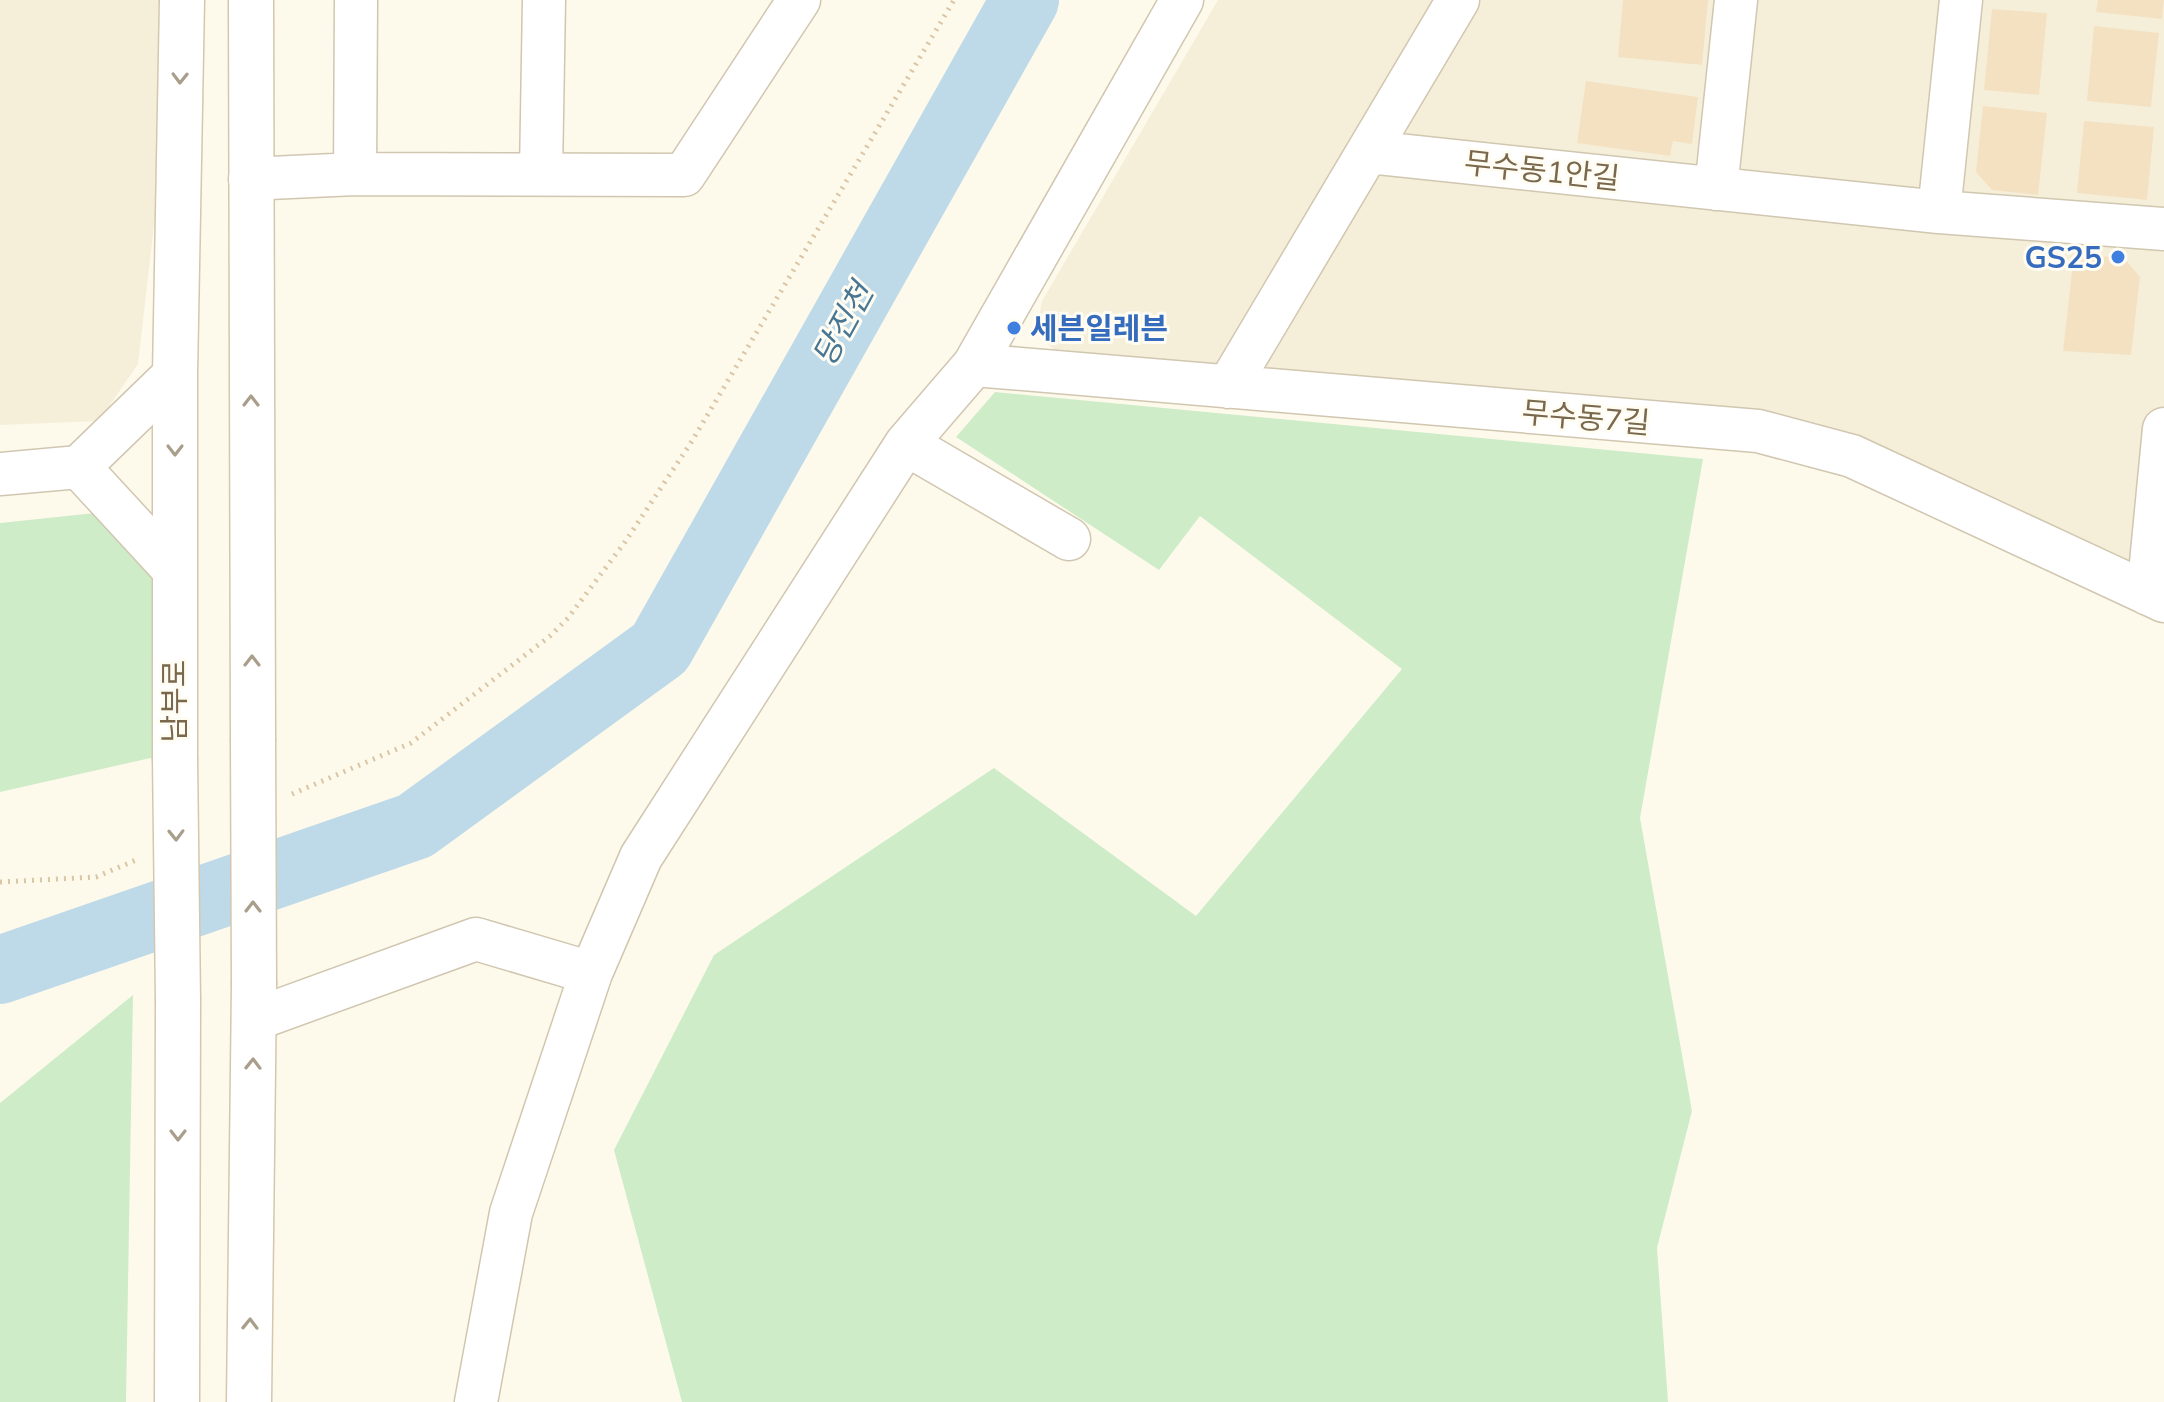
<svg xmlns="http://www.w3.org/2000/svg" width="2164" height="1402" font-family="Mulish,'Noto Sans KR',sans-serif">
  <rect width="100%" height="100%" fill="#fdfaec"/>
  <!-- residential -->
  <path fill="#f5efda" d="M0 0H161L159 182 138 364 99 421 0 425Z
    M1218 0H2164V581L1870 444 1063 357 1045 342 1038 322 1042 301Z"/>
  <!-- green -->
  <path fill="#cfecc9" d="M995 392 1703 459 1640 818 1692 1111 1657 1248 1668 1402H682L614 1150 714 955 994 768 1196 916 1402 669 1200 516 1159 570 956 437Z
    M95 513 153 570 155 757 0 792V523Z
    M133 995 126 1402H0V1103Z"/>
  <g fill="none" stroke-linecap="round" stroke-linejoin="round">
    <!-- river -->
    <path stroke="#bed9e8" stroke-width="68" d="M0 970 415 826 660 648 1025 0"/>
  </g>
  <!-- building -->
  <path fill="#f4e1c2" d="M1623 0H1708L1702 65 1618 57Z
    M2098 0H2164L2162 19 2096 12Z
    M1992 9 2047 13 2039 95 1984 90Z
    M2094 26 2159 33 2151 107 2087 101Z
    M1586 81 1698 97 1692 144 1673 141 1670 156 1577 143Z
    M1983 106 2047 113 2038 195 1992 190 1976 172Z
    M2084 121 2154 127 2147 200 2077 193Z
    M2074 254 2124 258 2140 277 2131 355 2063 351Z"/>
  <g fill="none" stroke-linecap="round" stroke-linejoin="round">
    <!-- street casing -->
    <g stroke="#d1c6b0" stroke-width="45">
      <path id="street" d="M1369 152 1939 212 2164 229
        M541 173 544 0
        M355 174 356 0
        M250 179 355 174 684 175 799 0
        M1716 189 1736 0
        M1939 212 1961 0
        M974 365 1758 431 1852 456 2164 601
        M1228 387 1458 0
        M906 444 1069 539
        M79 467 174 570
        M0 474 79 467 175 374
        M2148 594 2164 429
        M253 1020 476 939 591 973
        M476 1402 511 1213 591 973 641 857 906 444 974 365 1182 0"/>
    </g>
    <!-- secondary casing -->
    <g stroke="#d4c7ae" stroke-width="47">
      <path id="secondary" d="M251 0 253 739
        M175 757V374L182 0
        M177 1402 178 1001
        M249 1402 254 985"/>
    </g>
    <!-- path -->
    <path stroke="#dac5a4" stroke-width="5" stroke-dasharray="2 6" stroke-linecap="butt" d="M292 794 411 743 550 636 568 618 625 542 692 441 954 0
      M0 882 96 877 136 860"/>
    <!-- street -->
    <use href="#street" stroke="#fff" stroke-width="42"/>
    <!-- secondary -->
    <use href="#secondary" stroke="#fff" stroke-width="44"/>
    <!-- secondary-bridge casing -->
    <g stroke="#d4c7ae" stroke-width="47" stroke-linecap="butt">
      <path id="secondary-bridge" d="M253 739 254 985
        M175 757 178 1001"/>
    </g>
    <!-- secondary-bridge -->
    <use href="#secondary-bridge" stroke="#fff" stroke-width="44"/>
  </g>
  <!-- one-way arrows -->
  <defs><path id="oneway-chevron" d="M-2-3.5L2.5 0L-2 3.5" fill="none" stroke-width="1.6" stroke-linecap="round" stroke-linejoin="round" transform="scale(2)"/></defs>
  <g stroke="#a99d8b">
    <use href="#oneway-chevron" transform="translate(180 78) rotate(91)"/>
    <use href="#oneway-chevron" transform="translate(251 401) rotate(-90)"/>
    <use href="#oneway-chevron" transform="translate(175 450) rotate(90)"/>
    <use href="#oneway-chevron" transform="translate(252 661) rotate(-90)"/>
    <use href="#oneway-chevron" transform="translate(176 835) rotate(89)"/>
    <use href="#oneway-chevron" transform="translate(253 907) rotate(-90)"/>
    <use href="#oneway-chevron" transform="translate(253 1064) rotate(-89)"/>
    <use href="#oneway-chevron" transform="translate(178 1135) rotate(90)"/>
    <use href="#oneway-chevron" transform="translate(250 1324) rotate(-89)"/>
  </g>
  <!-- markers -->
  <g fill="#3f7fe0" stroke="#fffdf3" stroke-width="3">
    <circle cx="2118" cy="257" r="8"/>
    <circle cx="1014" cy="328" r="8"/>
  </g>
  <g text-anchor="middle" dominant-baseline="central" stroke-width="6" stroke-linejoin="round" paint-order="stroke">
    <!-- street labels -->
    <g font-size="30" fill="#7a684c" stroke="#fffdf3">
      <text transform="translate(1542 170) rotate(6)">무수동1안길</text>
      <text transform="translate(1586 417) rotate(5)">무수동7길</text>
      <text transform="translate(174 701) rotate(-90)">남부로</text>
    </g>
    <!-- shop labels -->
    <g font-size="30" font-weight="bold" fill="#366cbe" stroke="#fffdf3" text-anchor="end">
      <text x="2102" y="257">GS25</text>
      <text x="1030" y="328" text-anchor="start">세븐일레븐</text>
    </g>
    <!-- water labels -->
    <g font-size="32" font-style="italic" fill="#487795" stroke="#fffdf3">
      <text transform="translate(842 324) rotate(-61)">당진천</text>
    </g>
  </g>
</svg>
